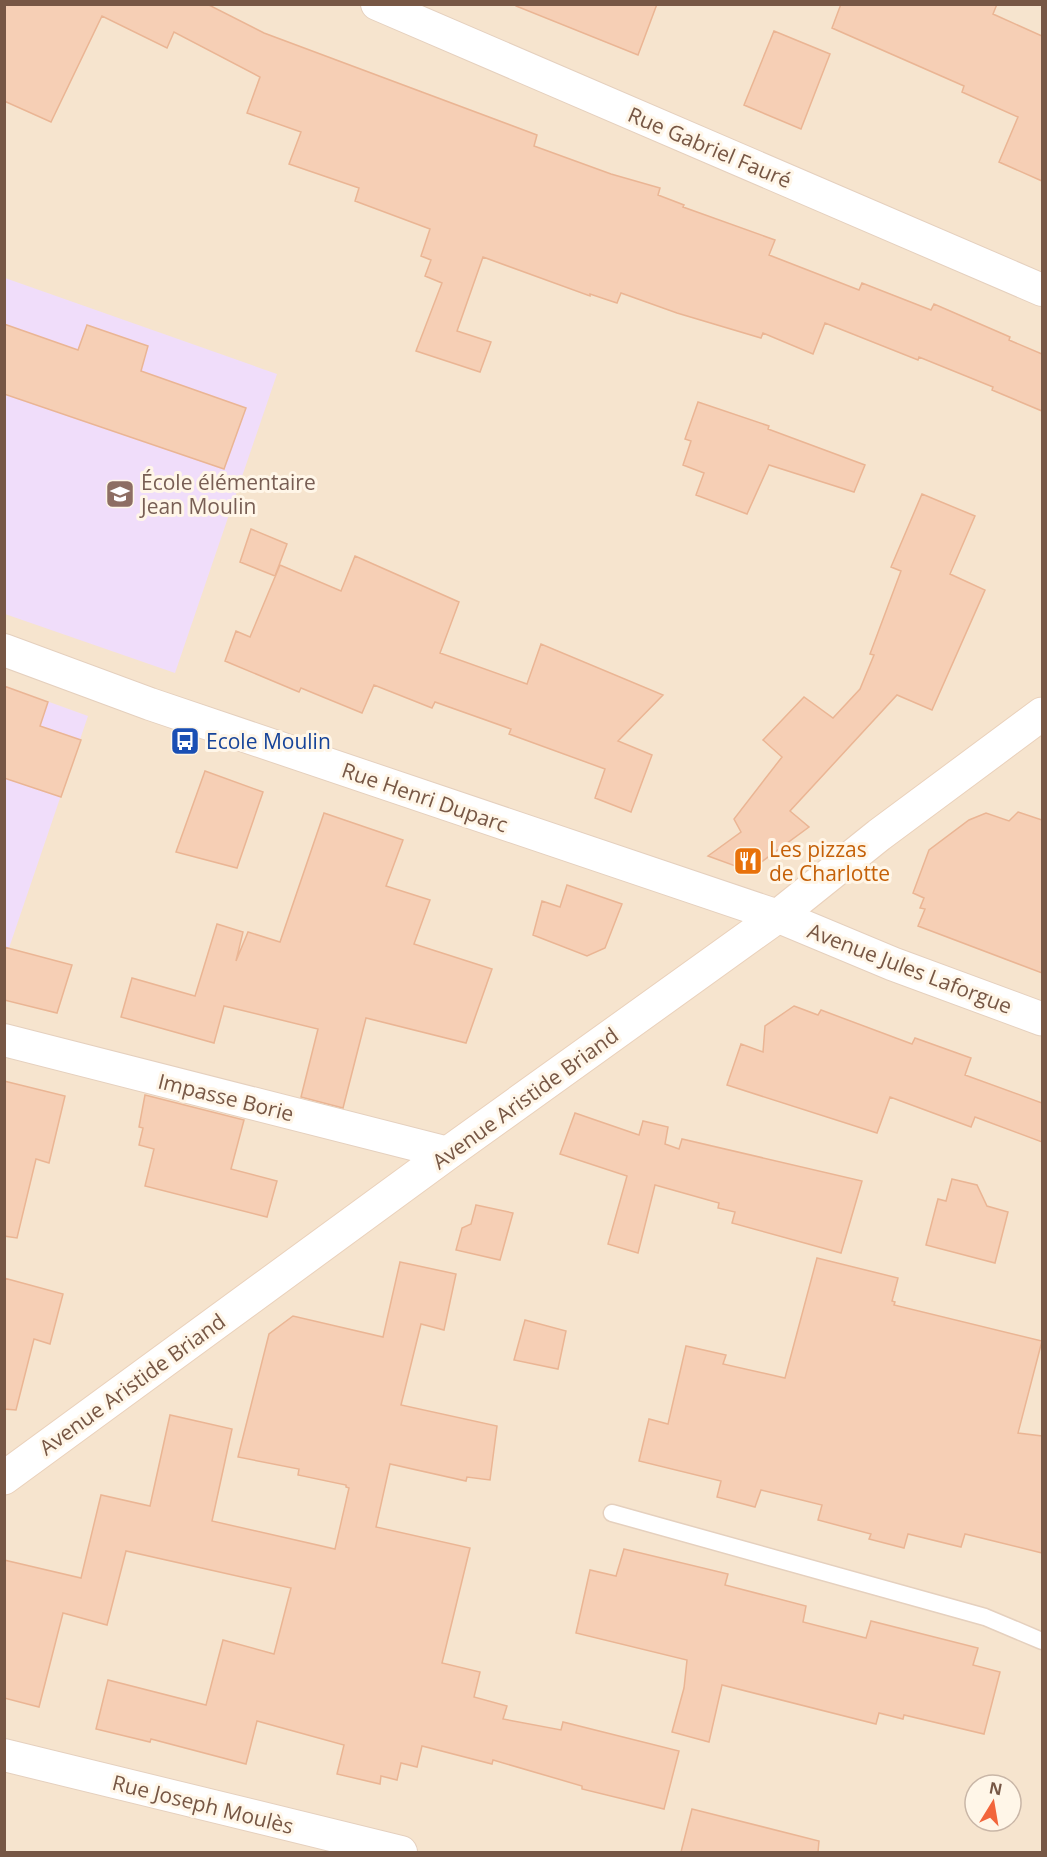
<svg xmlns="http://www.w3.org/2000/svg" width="1047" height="1857" font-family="'Open Sans',sans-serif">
  <rect width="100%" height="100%" fill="#fef3e0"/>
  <!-- residential -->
  <path fill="#f6e4ce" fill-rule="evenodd" d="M5 5H1042V1852H5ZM975 1785H1011V1821H975Z"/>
  <!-- education -->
  <path fill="#f0ddfa" d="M5 278 277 374 175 673 5 614Z
    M5 686 88 716 9 948 5 947Z"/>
  <!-- building -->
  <path fill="#f6cfb5" stroke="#eab594" stroke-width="1.5" d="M4 4H207L264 33 537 135 534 146 611 174 660 188 658 195 684 205 683 207 775 240 769 255 859 290 862 283 931 310 934 304 1010 337 1009 340 1042 354V411L992 390 993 387 919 357 918 360 825 323 813 354 763 333 761 338 677 313 621 293 617 303 590 294V296L483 257 457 331 491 342 480 372 416 351 442 283 425 276 431 260 421 256 430 229 355 201 359 188 289 164 301 132 247 113 260 77 174 32 167 48 102 16 51 122 4 101Z
    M516 4H657L638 55 516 6Z
    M841 4H997L993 14 1042 36V181L999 162 1018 117 962 92 964 86 832 28Z
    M774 31 830 54 801 129 744 105Z
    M4 324 78 350 87 325 148 346 141 371 246 408 224 469 4 394Z
    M698 402 769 426 768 429 865 465 854 492 769 465 747 514 696 495 704 473 683 465 691 441 685 439Z
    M922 494 975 516 950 574 985 590 932 710 897 695 790 811 809 827 749 871 708 856 741 832 734 819 782 757 763 740 804 697 833 718 860 689 874 655 870 654 901 571 891 567Z
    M251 529 287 544 275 576 240 562Z
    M355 556 459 602 440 653 527 684 541 644 663 695 618 741 652 755 631 812 595 798 605 769 509 734 511 729 435 702 432 708 374 685 362 713 301 688 299 692 225 661 236 631 250 637 280 565 341 591Z
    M4 686 48 702 40 726 81 740 61 797 4 778Z
    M205 771 263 792 237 868 176 852Z
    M1018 812 1042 820V973L918 926 925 909 920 908 924 898 913 893 929 850 969 820 986 813 1009 821Z
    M324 813 403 840 386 886 430 900 414 944 492 969 466 1043 366 1018 343 1108 301 1097 318 1029 224 1006 214 1043 121 1017 132 978 195 996 217 924 243 932 236 961 248 932 280 942Z
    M567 885 622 904 605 948 587 956 533 935 542 901 560 907Z
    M4 947 72 965 57 1013 4 1000Z
    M794 1006 818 1015 821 1010 912 1044 915 1038 971 1058 965 1075 1042 1103V1142L975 1117 971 1127 890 1097 877 1133 727 1085 741 1044 763 1052 765 1026Z
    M4 1081 65 1096 49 1163 36 1159 17 1238 4 1236Z
    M145 1095 244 1120 231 1169 277 1181 267 1217 145 1186 154 1149 139 1145 143 1128 139 1127Z
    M575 1113 639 1135 643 1121 668 1127 665 1144 679 1149 682 1139 862 1181 841 1253 732 1223 735 1212 718 1208 719 1203 655 1185 638 1253 608 1244 627 1176 560 1154Z
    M952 1179 977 1185 987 1206 1008 1212 995 1263 926 1245 938 1199 946 1201Z
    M476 1205 513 1213 500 1260 456 1250 462 1228 471 1224Z
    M817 1258 898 1278 892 1301 895 1302 894 1305 1042 1341 1018 1433 1042 1436V1553L965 1534 961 1547 908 1534 904 1548 869 1539 871 1534 818 1520 822 1505 761 1490 755 1507 717 1497 721 1481 639 1461 649 1419 668 1424 686 1346 726 1355 723 1364 785 1378Z
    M400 1262 456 1274 444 1330 421 1324 401 1405 497 1426 490 1480 467 1477 466 1481 390 1464 376 1527 470 1548 442 1663 480 1672 474 1697 507 1706 503 1719 561 1730 563 1722 679 1751 664 1809 582 1789V1786L493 1760 492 1764 422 1746 417 1767 401 1763 397 1780 381 1776 380 1784 337 1774 344 1745 257 1721 246 1764 151 1739 150 1742 96 1729 108 1680 206 1705 223 1640 274 1654 291 1588 126 1551 107 1625 63 1613 39 1707 4 1698V1560L81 1578 101 1495 150 1506 170 1415 232 1429 212 1521 335 1549 349 1488 346 1487V1485L298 1475 299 1469 238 1457 269 1334 293 1316 383 1337Z
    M4 1278 63 1294 50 1344 34 1339 16 1410 4 1409Z
    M525 1320 566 1331 558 1369 514 1360Z
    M624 1549 728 1574 725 1585 806 1606 803 1622 866 1638 871 1621 978 1648 973 1665 1000 1672 984 1734 904 1715 903 1719 879 1713 876 1724 722 1685 709 1742 672 1732 684 1688 687 1660 576 1633 590 1570 616 1576Z
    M692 1809 819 1841 818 1852H681Z"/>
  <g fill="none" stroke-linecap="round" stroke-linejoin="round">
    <!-- service casing -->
    <g stroke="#e5d0be" stroke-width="19">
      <path id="service" d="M612 1513 985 1617 1042 1641"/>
    </g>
    <!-- minor casing -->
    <g stroke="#e5d0be" stroke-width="34">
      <path id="minor" d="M377 4 1042 290
        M4 650 150 704 778 916
        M4 1040 448 1153
        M4 1755 401 1852"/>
    </g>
    <!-- tertiary casing -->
    <g stroke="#e5d0be" stroke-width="35">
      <path id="tertiary" d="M778 916 893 964 1042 1019"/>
    </g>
    <!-- secondary casing -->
    <g stroke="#ead1bb" stroke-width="35">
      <path id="secondary" d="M4 1478 448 1153 778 916 879 835 1042 714"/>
    </g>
    <!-- service -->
    <use href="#service" stroke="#fff" stroke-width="16"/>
    <!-- minor -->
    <use href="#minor" stroke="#fff" stroke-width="32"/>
    <!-- tertiary -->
    <use href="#tertiary" stroke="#fff" stroke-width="33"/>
    <!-- secondary -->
    <use href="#secondary" stroke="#fff" stroke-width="33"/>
  </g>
  <!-- icons -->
  <defs>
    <g id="school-square" transform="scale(1.5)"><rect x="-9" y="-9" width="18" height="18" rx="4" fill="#8d6e63" stroke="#fff6e8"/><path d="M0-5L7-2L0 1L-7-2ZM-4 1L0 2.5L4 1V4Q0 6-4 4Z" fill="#fff"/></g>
    <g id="bus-square" transform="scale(1.5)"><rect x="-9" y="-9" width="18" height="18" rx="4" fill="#1a4fb4" stroke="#fff6e8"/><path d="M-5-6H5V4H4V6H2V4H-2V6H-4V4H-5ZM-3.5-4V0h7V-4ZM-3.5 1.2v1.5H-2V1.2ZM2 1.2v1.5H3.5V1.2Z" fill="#fff"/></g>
    <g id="restaurant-square" transform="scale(1.5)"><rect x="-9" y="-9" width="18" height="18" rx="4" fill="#e8710a" stroke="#fff6e8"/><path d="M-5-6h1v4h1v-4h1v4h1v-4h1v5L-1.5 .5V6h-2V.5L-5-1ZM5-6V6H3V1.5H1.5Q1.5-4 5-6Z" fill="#fff"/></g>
  </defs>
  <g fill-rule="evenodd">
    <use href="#school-square" x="120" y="494"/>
    <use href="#bus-square" x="185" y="741"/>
    <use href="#restaurant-square" x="748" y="861"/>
  </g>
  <g text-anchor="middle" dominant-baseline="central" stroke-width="6" stroke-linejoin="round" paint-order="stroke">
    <!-- street labels -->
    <g font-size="21" fill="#775745" stroke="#fff6e8">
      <text transform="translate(710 147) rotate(23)">Rue Gabriel Fauré</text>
      <text transform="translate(425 797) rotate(19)">Rue Henri Duparc</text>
      <text transform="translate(910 968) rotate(21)">Avenue Jules Laforgue</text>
      <text transform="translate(226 1097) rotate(14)">Impasse Borie</text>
      <text transform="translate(525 1098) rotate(-36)">Avenue Aristide Briand</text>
      <text transform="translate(132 1384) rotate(-36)">Avenue Aristide Briand</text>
      <text transform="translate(203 1804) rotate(14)">Rue Joseph Moulès</text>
    </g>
    <!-- education labels -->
    <g font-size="21" fill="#785e54" stroke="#fff6e8" text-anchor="start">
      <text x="141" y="482">École élémentaire<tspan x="141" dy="24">Jean Moulin</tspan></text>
    </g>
    <!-- transit labels -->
    <g font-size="21" fill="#164399" stroke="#fff6e8" text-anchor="start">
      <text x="206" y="741">Ecole Moulin</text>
    </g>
    <!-- food labels -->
    <g font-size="21" fill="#c56008" stroke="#fff6e8" text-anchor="start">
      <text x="769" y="849">Les pizzas<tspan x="769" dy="24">de Charlotte</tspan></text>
    </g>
  </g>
  <!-- border -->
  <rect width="1047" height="1857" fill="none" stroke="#775745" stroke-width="12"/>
  <!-- north arrow -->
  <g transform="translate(993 1803) rotate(11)"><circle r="28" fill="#fff6e8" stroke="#c9b6a7" stroke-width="1.5"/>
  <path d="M0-4.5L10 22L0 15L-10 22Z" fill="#f2653b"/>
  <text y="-9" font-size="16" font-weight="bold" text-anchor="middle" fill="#775745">N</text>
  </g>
</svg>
